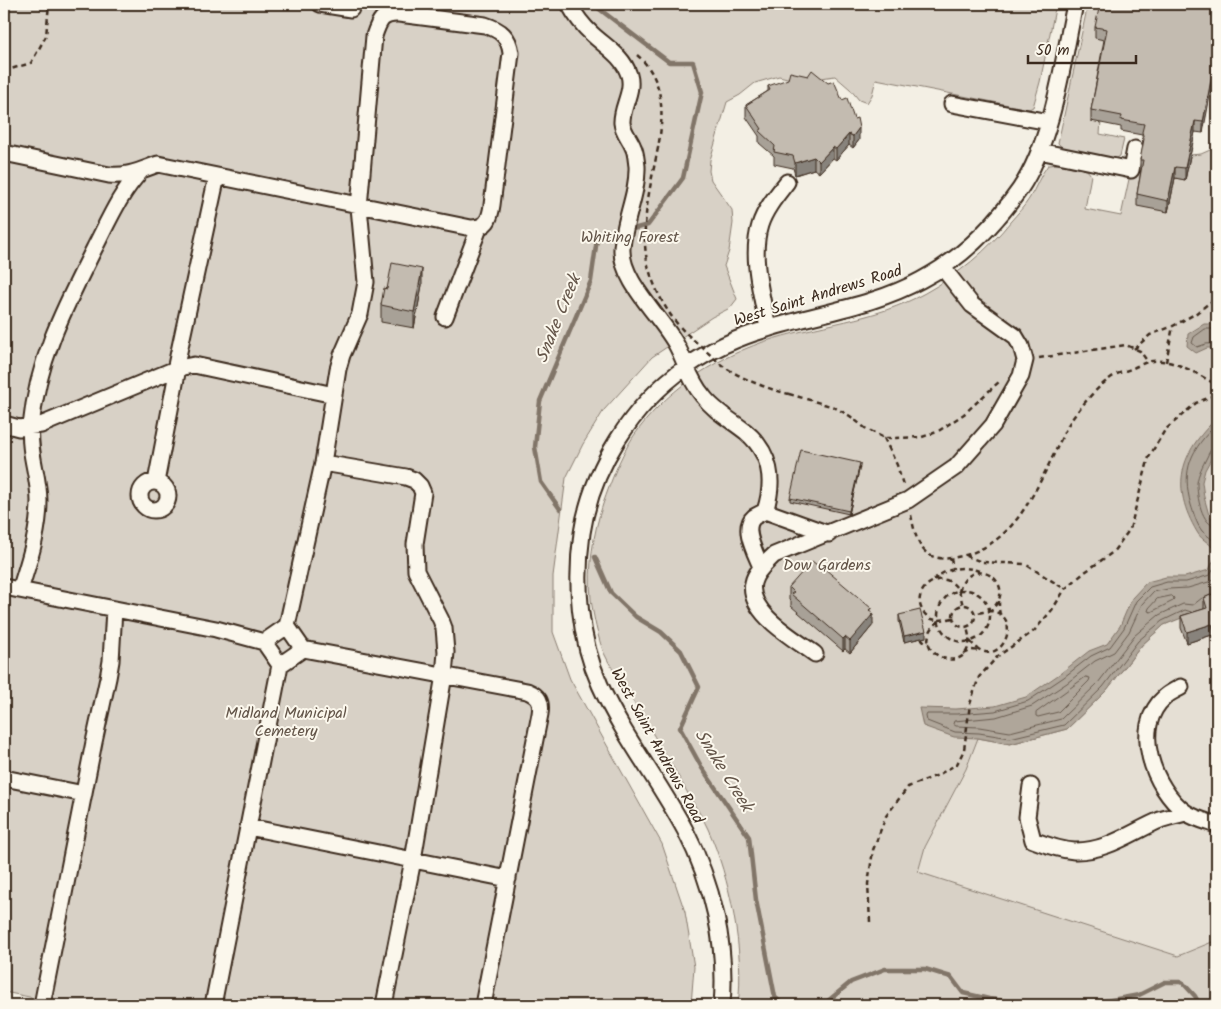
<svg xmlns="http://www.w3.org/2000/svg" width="1221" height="1009" font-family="Kalam,sans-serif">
  <rect width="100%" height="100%" fill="#f3efe4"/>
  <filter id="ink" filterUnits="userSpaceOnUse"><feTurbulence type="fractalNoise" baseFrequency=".02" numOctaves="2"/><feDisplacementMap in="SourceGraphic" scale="10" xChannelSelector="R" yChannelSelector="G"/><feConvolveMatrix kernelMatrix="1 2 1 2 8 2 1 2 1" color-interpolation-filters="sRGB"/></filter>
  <g filter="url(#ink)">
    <!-- built -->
    <path fill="#e5dfd4" d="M1217 604V940L1178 956 918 873 925 847 966 769 978 738 1010 744 1067 729 1106 691 1142 645 1164 625 1186 615Z"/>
    <!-- green -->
    <path fill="#d8d1c6" stroke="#8a7e72" d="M4 4H1056L1040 82 1033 107 1029 109 876 79 872 95 867 103 859 100 850 89 835 76 800 81 779 76 755 83 740 95 727 102 710 160 709 171 711 180 732 210 733 223 729 251 724 266 737 299 730 308 712 317 652 357 604 410 583 444 566 478 553 576V632L570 679 662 844 685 912 694 967 691 1005H70L4 992Z
      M1088 4H1115L1107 40 1100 134 1124 139 1120 156 1114 160 1064 150 1058 143Z
      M1217 147V604L1186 615 1164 625 1142 645 1106 691 1067 729 1010 744 978 738 966 769 925 847 918 872 1178 956 1217 940V1005H738C745 951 730 878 708 829 703 818 697 809 691 799 676 771 659 744 642 716 631 697 614 674 604 653 598 639 593 614 591 599 588 567 593 534 603 504 611 481 620 457 633 437 664 392 712 360 763 342 817 324 875 321 925 293 959 274 987 251 1011 221 1017 214 1024 207 1029 199 1036 188 1040 175 1048 165L1058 164 1087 170 1091 175 1085 209 1121 216 1131 170 1143 172 1168 212 1175 178 1185 180 1190 155 1201 154Z"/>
    <!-- water -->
    <path fill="#afa69a" stroke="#817468" d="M1204 324H1217V348H1207L1196 353 1187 346 1188 334Z
      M1217 418V448L1205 470 1202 482 1204 497 1209 515 1217 524V604L1164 625 1142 645 1106 691 1067 729 1010 744 978 738 954 737 923 726 919 708 956 709 995 706 1026 697 1061 673 1089 651 1107 644 1120 626 1132 598 1147 582 1166 577H1185L1209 570 1216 555C1212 541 1203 543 1197 532 1170 486 1180 453 1217 418Z"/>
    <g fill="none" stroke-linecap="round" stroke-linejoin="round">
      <!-- shore -->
      <path stroke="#695c50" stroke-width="1" d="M1217 329H1205L1194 337 1192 343 1197 347 1206 344 1217 343
        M1217 424C1191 449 1181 470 1191 505 1194 514 1196 523 1202 531 1206 535 1212 539 1217 543
        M1217 447C1211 447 1210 451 1207 457 1203 465 1198 474 1197 483 1197 496 1201 525 1217 527
        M1172 596 1174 598 1173 601 1151 612 1148 611 1149 608 1157 599Z
        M1202 598 1193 605 1183 604 1159 615 1134 636 1098 683 1061 719 1010 732 979 727 956 726 953 724 954 721 996 717 1032 706 1067 683 1095 661 1114 652 1129 632 1142 604 1153 592 1168 589 1188 588 1212 581 1217 577
        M1191 612 1185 610 1162 621 1138 641 1103 687 1064 725 1010 738 979 733 955 732 927 721 926 716 927 714H957L995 711 1028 701 1064 677 1091 656 1110 647 1124 628 1136 601 1150 587 1167 582H1186L1210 575 1217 564
        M1086 677 1090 678 1089 681 1058 712 1038 717 1036 716V713Z"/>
      <!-- stream -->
      <path stroke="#817468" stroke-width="4.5" d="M597 4 598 8 669 62H693L702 92 683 178 648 225 629 230
        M560 509 541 482 535 447 540 401 591 281 597 239 621 232
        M595 557 611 593 636 617 661 632 681 651 699 687 680 728 702 768 749 837 756 900 775 997 783 1005
        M823 1005 851 982 885 969H925L951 977 963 993 989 999 1030 1004 1061 1005
        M1084 1005 1139 995 1165 982H1182L1195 996 1200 1005"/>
      <!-- minor casing -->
      <g stroke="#3b2a1e" stroke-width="19">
        <path id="minor" d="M320 4 351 9 352 4
          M569 4C575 15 582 25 592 34 606 47 623 56 629 75 634 92 621 107 622 123 623 132 630 139 633 147 636 152 636 160 637 166 638 194 624 220 622 248 620 281 662 317 677 346 686 363 690 381 703 396 714 411 731 420 746 432 771 453 775 481 765 511 762 513 757 515 754 517 741 528 756 554 761 567
          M952 104 1049 122
          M1039 151 1131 170 1135 149
          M4 153 109 175C127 177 141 170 158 164L471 228C487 228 490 219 492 205L511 53C509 37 501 30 485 25L399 14C382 13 379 21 374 36L359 207 366 282 360 314 342 355 338 369 323 463 287 626
          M445 317 479 228
          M768 328C762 296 750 257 760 225 765 209 777 195 787 182
          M175 370 217 176
          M4 424 19 428 41 425 178 368 194 365 334 395
          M323 463 406 477 414 480 420 486 423 493 415 544 416 571 441 620 444 628 446 652 444 675 413 860 384 1005
          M156 482 178 368
          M140 496a14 14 0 1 1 28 0a14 14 0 1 1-28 0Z
          M765 511 829 534
          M4 587 216 629 264 642 280 665 303 649 287 626 264 642
          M20 590C29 561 39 532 39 501 39 476 28 452 31 426 38 358 64 309 94 249 108 222 120 193 141 171
          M303 649 527 691C539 696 542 702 540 714L483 1005
          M815 654C795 639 747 613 753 583 755 572 766 563 774 555L908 500 956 467 993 425 1021 376 1025 360 1021 346 1015 336 972 305 943 268
          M1181 687C1176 690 1169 693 1165 697 1130 727 1154 789 1185 812 1193 818 1208 822 1217 825
          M4 778 84 794
          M1031 786 1027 817 1033 840C1046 845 1060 850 1074 851 1106 852 1132 832 1160 820 1168 817 1178 815 1186 813
          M249 827 508 879
          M42 1005 94 742 108 678 111 661 114 609
          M213 1005 280 665
          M722 1005C727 945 713 884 685 830 659 781 623 736 600 685 579 638 575 583 582 533 592 468 632 405 686 367 710 350 739 337 767 329 818 313 874 306 921 280 961 259 994 226 1020 189 1053 140 1063 61 1075 4"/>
      </g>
      <!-- path -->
      <path stroke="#3b2a1e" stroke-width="2.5" stroke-dasharray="5 4" stroke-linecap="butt" d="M637 55C665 79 664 115 658 148
        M4 71 31 63 46 36 49 4
        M1134 349 1150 335 1173 326 1195 314 1217 297
        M1039 358 1126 345 1140 351 1148 362
        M1166 362 1173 326
        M789 394 834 407 850 416 865 428 884 438H896L922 437 937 432 964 414 1001 380
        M884 438 897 465 903 485
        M911 515C916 539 920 562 951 558 1010 550 1031 500 1055 452 1060 442 1064 431 1070 422 1082 405 1097 386 1115 375 1120 372 1127 371 1133 368 1137 366 1142 364 1147 362 1171 356 1197 374 1217 385
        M966 556 982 562 1025 564 1065 589
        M951 558 953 569
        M933 580C947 568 962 565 979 571
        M938 616a26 26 0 1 1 52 0a26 26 0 1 1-52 0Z
        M959 591C971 551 1022 584 990 611
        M999 601V609L1000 615
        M953 616a11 11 0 1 1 22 0a11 11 0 1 1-22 0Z
        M953 618C942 620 932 623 924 613 907 590 944 565 958 590 961 594 961 600 963 605
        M939 621C904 651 965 678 969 643 970 638 968 632 967 627
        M921 638 925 642 929 644
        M970 641C998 677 1027 616 991 611 986 611 980 613 975 613
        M964 654 972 650 980 651
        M870 922 868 884 873 850 886 816 908 787 938 775 957 764 964 750 970 704 979 677 998 656 1034 631 1052 610 1065 589 1085 572 1113 552 1130 529 1149 457 1165 430 1196 403 1217 394"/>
      <!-- minor -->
      <use href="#minor" stroke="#fbf7ec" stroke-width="15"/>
      <!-- path-bridge -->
      <path stroke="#3b2a1e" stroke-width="2.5" stroke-dasharray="5 4" stroke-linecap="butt" d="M658 148C651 183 639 229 648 265 653 286 666 312 681 328 688 336 698 343 706 351 713 357 719 364 726 368 745 380 768 389 789 394"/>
    </g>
    <!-- wall -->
    <path fill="#a8a197" stroke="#3b2a1e" d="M1217 4 1203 133 1195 132 1185 180 1175 178 1168 212 1137 206V194L1141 171H1140V160L1143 146 1142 135 1121 131V127L1091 121V110L1104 40 1095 38V27Z
      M768 86 859 140 853 148 849 145 836 160 833 158 819 173 814 169 795 175 793 168 774 164V156L759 143V136L746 117V105L768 91Z
      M422 285 414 328 381 322V305L387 289Z
      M860 466 849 514 790 501V498Z
      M789 587 871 612 873 625 850 653 845 649 843 651 791 606V601L789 599Z
      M1217 592V647L1212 635 1187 643 1181 628V616L1204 609V598Z
      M899 615 926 637 904 642 899 621Z"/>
    <!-- shaded-wall -->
    <path fill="#88837b" stroke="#3b2a1e" d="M1217 48V59L1203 133V122Z
      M1195 121V132L1185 180V168Z
      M859 128V140L853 148V136Z
      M849 134V145L836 160V149Z
      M833 147V158L819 173V162Z
      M814 157V169L795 175V163Z
      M1175 167V178L1168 212V201Z
      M422 269V285L414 328V312Z
      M860 463V466L849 514V511Z
      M871 608V617L873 614V625L850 653V641Z
      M1212 624V635L1187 643V632Z
      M926 631V637L904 642V636Z
      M845 637V649L843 651V639Z"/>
    <!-- building -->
    <path fill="#c3bbb0" stroke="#3b2a1e" d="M1100 4H1217V48L1203 122 1195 121 1185 168 1175 167 1168 201 1137 194 1143 160H1140L1144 139 1142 132 1144 124 1121 120 1122 116 1091 110 1107 29 1095 27Z
      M812 70 828 83 834 81 842 100 847 98 854 119 857 118 859 128 853 136 849 134 836 149 833 147 819 162 814 157 795 163 793 156 774 152 775 146 759 131 762 129 746 105 770 90 768 86 788 79 790 72 808 76Z
      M392 263 422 269 414 312 381 305 384 288 387 289Z
      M801 450 860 463 849 511 790 498Z
      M812 561 817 565 818 563 871 608 869 610 873 614 850 641 845 637 843 639 791 594 794 592 789 587Z
      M1217 592V635L1212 624 1187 632 1181 616 1207 608 1204 598Z
      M920 610 926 631 904 636 899 615Z"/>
  </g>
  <g text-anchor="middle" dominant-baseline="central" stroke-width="4" stroke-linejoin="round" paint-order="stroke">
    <!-- park labels -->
    <g font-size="16" fill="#625448" stroke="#fbf7ec">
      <text x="630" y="237">Whiting Forest</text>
      <text x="827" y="565">Dow Gardens</text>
      <text x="286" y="713">Midland Municipal<tspan x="286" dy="18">Cemetery</tspan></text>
    </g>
    <!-- street labels -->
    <g font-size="16" fill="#3b2a1e" stroke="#fbf7ec">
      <text transform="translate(818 296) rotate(-17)">West Saint Andrews Road</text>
      <text transform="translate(657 746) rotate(61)">West Saint Andrews Road</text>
    </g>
    <!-- water labels -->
    <g font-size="18" font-style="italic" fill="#645549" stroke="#fbf7ec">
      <text transform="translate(559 319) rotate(-68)">Snake Creek</text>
      <text transform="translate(723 771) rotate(58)">Snake Creek</text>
    </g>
  </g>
  <!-- margin -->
  <rect width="1221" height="1009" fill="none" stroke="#fbf7ec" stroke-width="20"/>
  <rect x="10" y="10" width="1201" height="989" fill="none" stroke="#3b2a1e" stroke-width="2" filter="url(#ink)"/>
  <!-- scale -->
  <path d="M1028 55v8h108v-8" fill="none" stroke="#3b2a1e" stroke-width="2.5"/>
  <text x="1036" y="55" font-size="15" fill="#3b2a1e" stroke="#fbf7ec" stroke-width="4" paint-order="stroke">50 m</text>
</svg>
